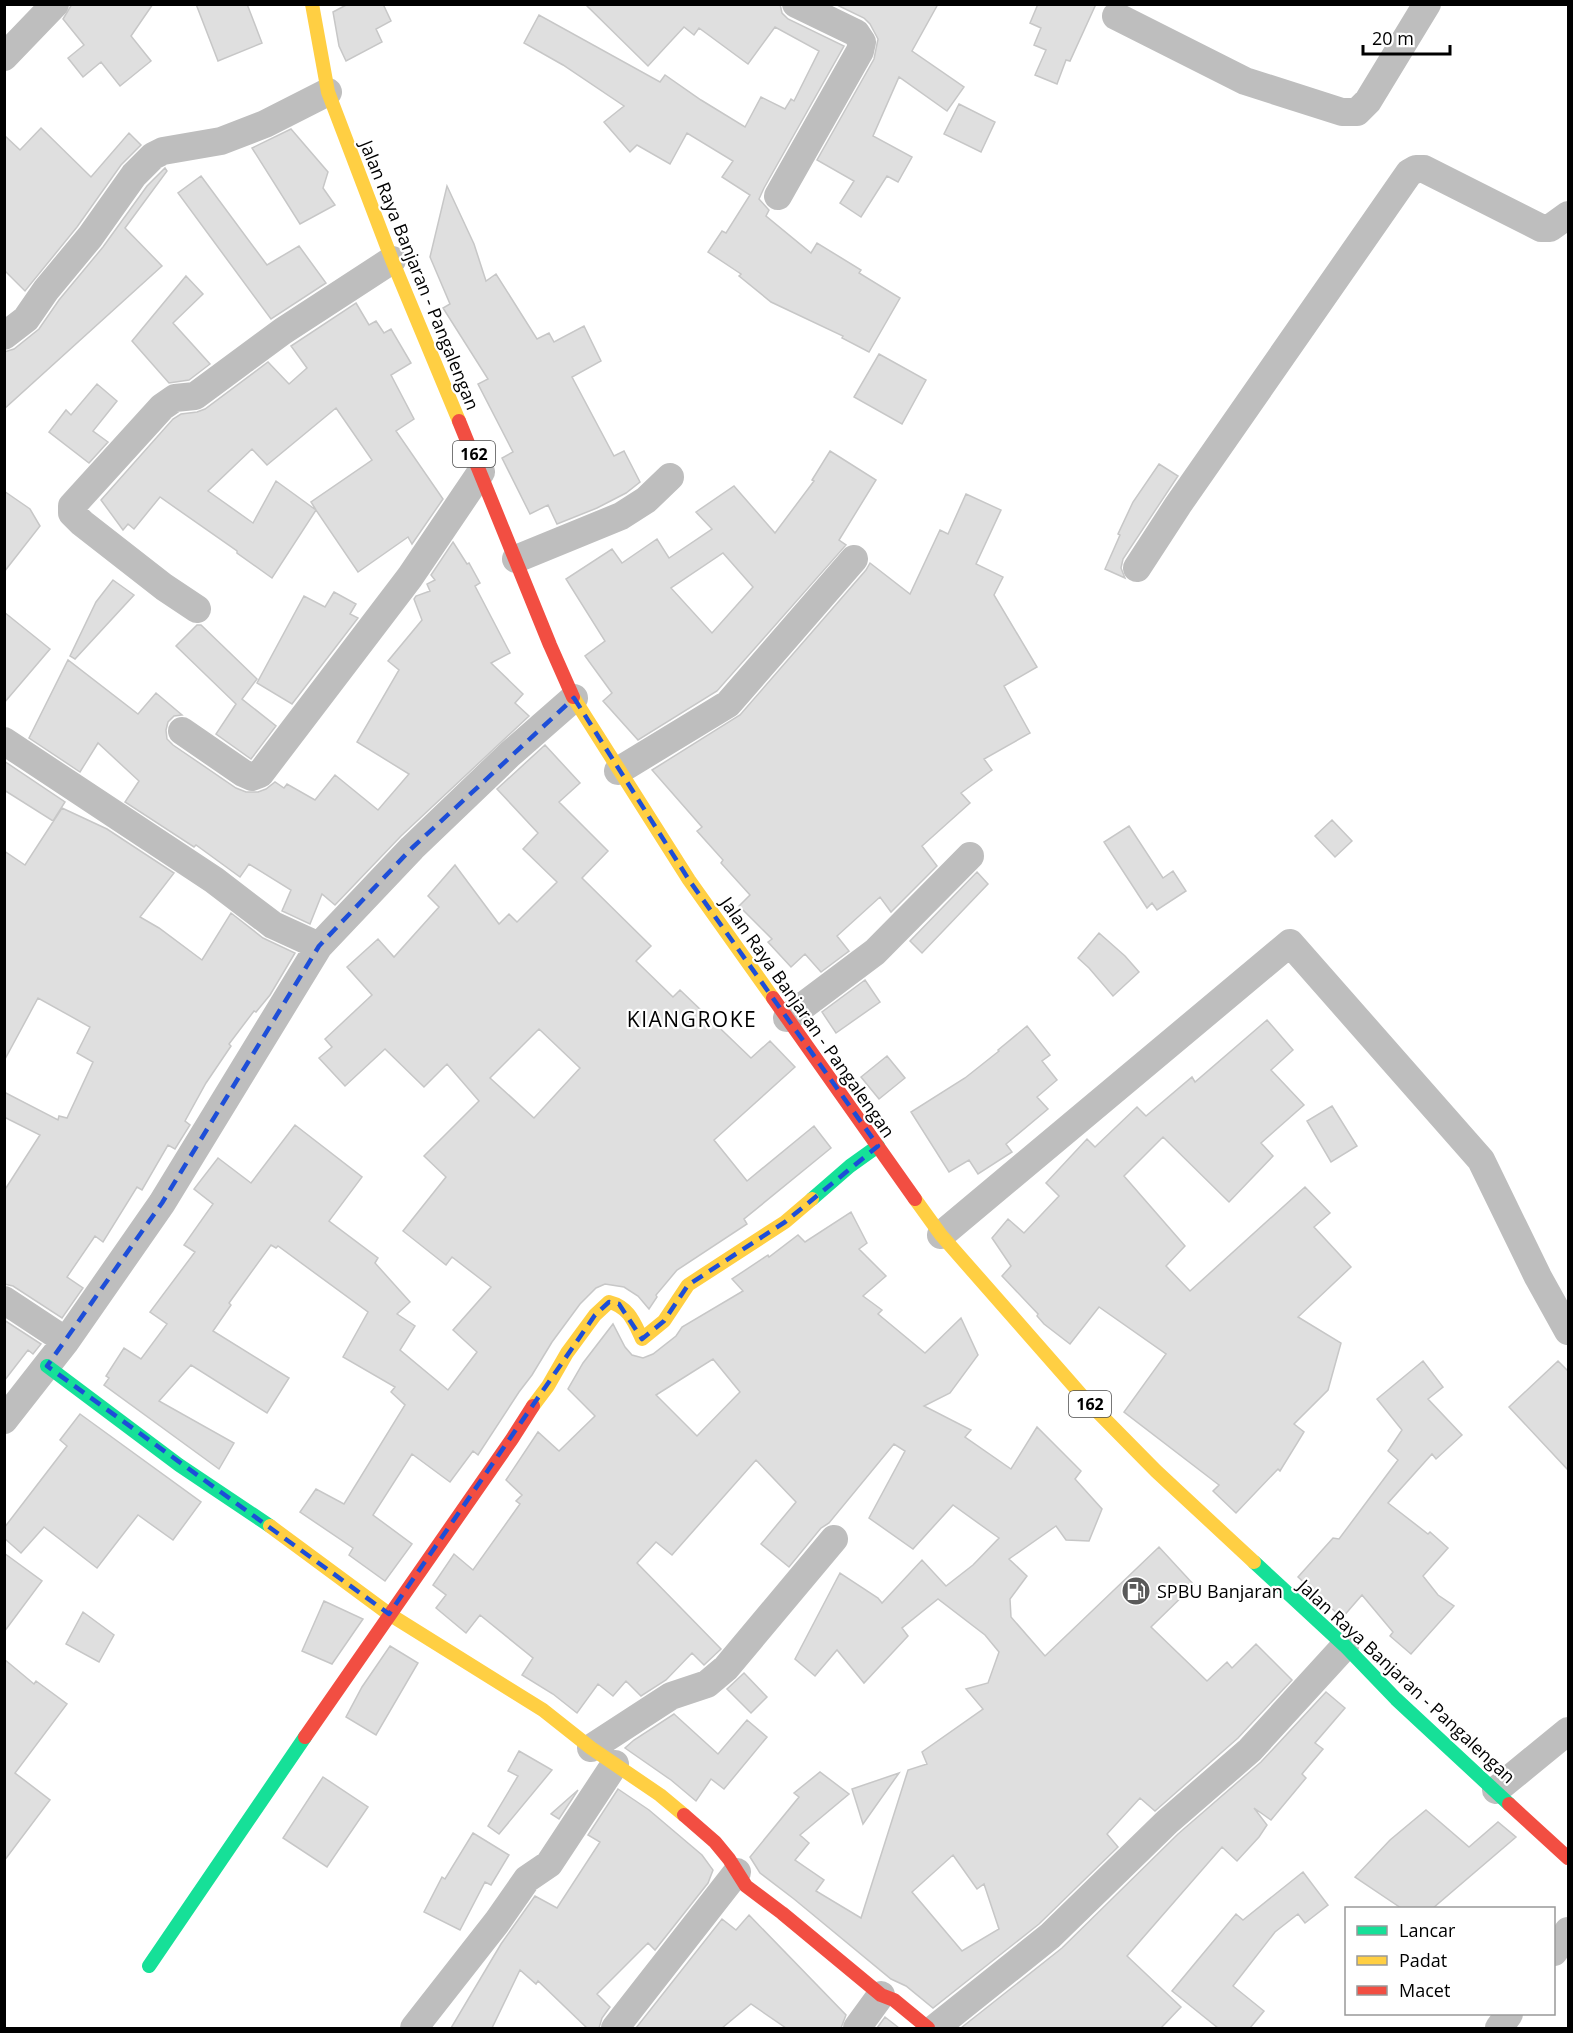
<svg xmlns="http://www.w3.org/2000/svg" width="1573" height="2033" font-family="'Open Sans',sans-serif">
  <rect width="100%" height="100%" fill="#fff"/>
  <!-- building -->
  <path fill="#dfdfdf" stroke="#c7c7c7" stroke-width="1.5" fill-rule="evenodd" d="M72 4H153L131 36 151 61 120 86 101 62 83 77 68 58 84 45 63 19Z
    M196 4H247L262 43 218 61Z
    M348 4H383L391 21 376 29 382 42 346 61 339 46 333 12Z
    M585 4H780L782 13 788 19 844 46 764 188 759 199 769 210 766 216 811 253 817 243 861 270 859 273 900 298 869 352 842 338 843 336 771 302 739 276 741 274 708 252 722 231 726 233 750 195 722 177 733 161 687 133 670 164 637 145 630 152 604 122 624 106 563 65 524 43 539 15 660 82 665 75 701 100 745 127 761 97 785 109 791 99 794 101 819 51 775 27 748 64 699 28 694 35 684 27 648 66Z
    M835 4H938L912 51 964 87 947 111 899 77 873 136 912 157 898 182 887 176 861 217 840 203 854 181 817 160 874 59 878 39 870 24 864 18Z
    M1038 4H1096L1070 61 1066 60 1057 84 1035 75 1046 50 1034 45 1041 28 1030 23Z
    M959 104 995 122 981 152 944 134Z
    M41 128 91 177 129 133 141 145 121 165 77 227 25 291 4 270V135L20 150Z
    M291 129 328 172 323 188 335 205 300 224 252 148Z
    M165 168 167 171 125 228 162 266 4 409V352L14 349 39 329 59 300 103 247 147 186Z
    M201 176 267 265 299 246 326 283 271 319 178 193Z
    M447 186 474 244 486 281 496 274 537 339 549 333 554 342 584 326 601 361 572 377 614 456 624 451 640 482 626 493 597 508 557 524 548 505 530 514 502 458 513 452 478 384 488 379 443 308 450 304 430 257Z
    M186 276 203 294 173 323 210 364 189 380 169 383 132 341Z
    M356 303 369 325 376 321 384 333 391 329 411 363 391 375 414 419 396 431 443 499 412 544 408 537 358 572 316 510 272 578 237 553V551L160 497 134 529 128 524 123 530 101 500 173 419 181 414 197 412 205 409 268 362 289 384 307 368 291 346ZM336 408 372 460 311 502 316 510 276 481 253 523 208 491 252 449 267 465Z
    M879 354 926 380 902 424 854 397Z
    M97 384 117 401 93 431 108 442 89 463 49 432 66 410 71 415Z
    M830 451 876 480 839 540 846 545 717 691 638 740 603 701 612 693 585 656 605 641 566 579 612 549 622 563 657 539 669 558 712 529 696 512 734 486 775 533 814 481 812 480ZM723 553 753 587 712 633 671 588Z
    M1159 464 1178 476 1123 559 1121 568 1125 578 1105 569 1120 535 1118 534 1133 502Z
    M4 491 30 509 40 526 4 572Z
    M966 494 1001 510 976 564 1003 577 994 595 1037 667 1004 686 1030 733 984 759 992 770 961 793 970 803 922 846 937 866 891 912 880 897 837 936 849 951 821 972 805 954 791 967 768 942 772 939 739 906 750 895 721 863 723 860 697 831 702 827 652 770 740 715 866 570 870 563 910 594 940 530 948 534Z
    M453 542 467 564 469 563 480 583 475 586 510 653 491 663 523 694 515 703 529 716 401 836 335 905 322 894 310 924 282 911 291 890 249 864 240 877 196 845 194 847 125 802 139 781 98 743 80 772 29 738 68 660 138 714 156 693 182 715 174 716 168 722 166 730 167 739 173 745 236 788 246 792H258L266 789 275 782 284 788 287 784 315 800 335 775 378 810 409 774 357 742 399 670 388 661 422 620 414 599 416 596 430 591 427 584 435 580 431 575Z
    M113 580 134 595 75 659 70 656 96 602Z
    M334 592 356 604 350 614 358 618 292 704 257 683 304 596 325 607Z
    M4 612 50 649 4 703Z
    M197 625H201L257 679 242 699 276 726 251 759 216 734 236 704 176 646Z
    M545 745 580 783 559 802 608 851 582 878 651 946 636 961 673 997 680 990 751 1058 770 1041 795 1067 714 1140 747 1181 814 1126 831 1148 744 1219 747 1224 677 1270 656 1295 657 1297 649 1309 638 1296 624 1287 605 1284 596 1288 580 1304 552 1342 532 1375 519 1392 478 1455 473 1451 450 1482 412 1454 373 1515 412 1544 385 1581 349 1555 353 1548 300 1512 316 1489 344 1504 405 1405 391 1392 395 1387 343 1357 368 1312 278 1246 276 1248 271 1245 229 1303 231 1305 213 1331 289 1378 267 1413 191 1365 159 1401 234 1443 219 1469 104 1385 109 1378 106 1376 124 1348 141 1359 167 1324 150 1312 195 1252 184 1245 213 1204 194 1189 218 1158 251 1183 295 1125 362 1177 329 1221 378 1258 375 1263 410 1302 397 1314 415 1326 400 1350 448 1390 477 1352 453 1330 491 1287 452 1257 446 1265 403 1231 446 1177 424 1156 479 1101 447 1064 424 1087 385 1049 345 1086 319 1058 332 1047 325 1039 372 995 347 967 378 939 394 957 439 907 428 896 455 865 499 924 509 914 517 922 557 882 523 849 538 833 497 789ZM539 1029 580 1068 534 1118 490 1078Z
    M4 761 65 802 53 821 4 790Z
    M62 808 107 829 174 873 140 917 159 928 202 960 231 913 263 938 295 953 270 995 256 1012 254 1011 229 1044 231 1046 206 1083 185 1121 190 1125 175 1149 168 1145 142 1190 137 1187 103 1242 95 1236 67 1277 83 1288 62 1318 13 1286 4 1284V1191L40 1135 4 1117V1092L58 1120 59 1116 67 1118 93 1062 77 1053 90 1027 38 998 4 1061V851L25 865Z
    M1332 820 1352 841 1335 857 1315 836Z
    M1129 826 1163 878 1173 871 1186 891 1157 910 1152 903 1147 908 1104 842Z
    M977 872 988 884 922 953 910 941Z
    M1099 933 1125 956 1139 972 1113 996 1089 968 1078 958Z
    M865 980 880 1002 836 1033 822 1012Z
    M1267 1020 1293 1050 1271 1070 1304 1105 1261 1143 1273 1156 1229 1202 1163 1137 1124 1176 1185 1246 1166 1266 1190 1291 1305 1187 1330 1213 1314 1227 1351 1267 1298 1317 1341 1343 1328 1390 1294 1424 1304 1432 1280 1471 1278 1469 1236 1513 1213 1491 1219 1485 1124 1412 1166 1354 1099 1307 1070 1344 1044 1324 1037 1316 1038 1314 1002 1276 1011 1266 992 1238 1008 1219 1024 1233 1059 1196 1046 1183 1087 1139 1095 1147 1137 1107 1146 1116 1192 1077 1195 1082Z
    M1027 1026 1050 1055 1042 1061 1057 1080 1037 1097 1048 1109 1006 1144 1012 1152 978 1174 969 1160 949 1172 911 1112 965 1078 999 1051 998 1050Z
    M887 1056 905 1078 879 1099 861 1077Z
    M1332 1106 1357 1146 1331 1162 1307 1121Z
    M851 1212 867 1243 859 1249 886 1276 863 1296 882 1310 878 1314 925 1353 961 1318 978 1355 950 1393 924 1406 971 1430 965 1437 1011 1469 1037 1427 1081 1471 1075 1479 1102 1509 1089 1541 1066 1540 1056 1526 1009 1559 1027 1576 1010 1599 1011 1617 1045 1656 1159 1547 1194 1585 1151 1627 1207 1681 1227 1662 1232 1668 1256 1644 1292 1680 1238 1738 1155 1811 1140 1798 1107 1834 1118 1847 1039 1924 933 2008 906 1986 891 1979 794 1899 760 1873 750 1857 799 1797 794 1793 820 1772 849 1794 800 1835 809 1843 795 1860 824 1880 816 1891 861 1918 908 1770 927 1764 922 1752 983 1709 966 1689 988 1683 999 1652 985 1635 938 1599 902 1628 908 1636 864 1683 837 1650 815 1676 795 1659 840 1573 878 1598 882 1603 922 1560 946 1586 973 1565 999 1538 953 1505 913 1549 869 1518 905 1451 894 1444 829 1523 821 1528 789 1567 761 1544 796 1502 756 1460 672 1555 656 1542 637 1563 721 1649 704 1665 692 1653 666 1680 641 1696 626 1681 613 1696 598 1684 577 1713 553 1694 522 1675 533 1658 480 1615 466 1633 436 1608 446 1595 433 1585 454 1554 473 1570 520 1504 516 1501 522 1495 506 1480 538 1432 559 1451 595 1416 568 1389 583 1363 613 1324 625 1347 632 1355 643 1358 653 1354 676 1336 682 1327 743 1291 732 1279 768 1255 769 1257 798 1235 805 1242ZM713 1359 740 1392 697 1436 656 1395ZM953 1855 977 1889 984 1884 999 1929 962 1951 912 1892Z
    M4 1320 41 1344 33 1354 28 1350 4 1381Z
    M1423 1361 1443 1387 1428 1399 1462 1435 1436 1459 1432 1454 1388 1503 1428 1534 1430 1532 1448 1548 1423 1576 1438 1595 1454 1606 1411 1654 1390 1636 1393 1632 1362 1595 1342 1618 1298 1577 1333 1538 1339 1539 1398 1460 1388 1451 1402 1430 1377 1399Z
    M1558 1361 1569 1372V1471L1509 1407Z
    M80 1414 201 1502 173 1540 138 1515 97 1568 44 1527 21 1553 4 1538V1528L67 1446 60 1440Z
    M4 1553 42 1581 4 1632Z
    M324 1601 363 1619 332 1664 302 1651Z
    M83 1612 114 1635 99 1662 66 1644Z
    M390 1646 418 1663 376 1735 346 1717 362 1687Z
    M4 1659 34 1684 36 1681 67 1704 15 1773 50 1800 4 1861Z
    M744 1673 767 1697 751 1713 727 1689Z
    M1326 1692 1345 1708 1315 1743 1323 1749 1302 1774 1306 1778 1271 1820 1254 1808 1267 1825 1259 1837 1237 1861 1222 1847 1127 1956 1181 2007 1161 2028H961L1062 1948 1178 1834 1261 1762Z
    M674 1714 718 1754 747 1720 767 1737 724 1789 711 1779 696 1801 671 1780 625 1748 634 1740Z
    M519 1751 552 1770 499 1834 488 1826 518 1776 508 1771Z
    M899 1773 863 1824 852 1789Z
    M323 1777 368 1807 327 1867 283 1838Z
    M618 1789 649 1810 702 1855 713 1870 708 1883 655 1950 648 1943 597 1994 610 2007 602 2018 599 2028H587L538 1981 536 1984 520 1970 492 2028H451L501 1944 535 1896 557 1908 600 1842 588 1835Z
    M578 1790 559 1819 551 1814Z
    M1426 1810 1469 1847 1498 1822 1516 1837 1433 1908H1401L1355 1877 1390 1840Z
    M473 1833 509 1855 491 1885 485 1882 460 1930 424 1912 442 1877 445 1879Z
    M1303 1872 1328 1905 1305 1923 1298 1914 1275 1932 1233 1986 1264 2011 1250 2028H1218L1172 1991 1236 1914 1243 1920Z
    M749 1915 846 2015 841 2028H786L751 2004 722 2028H636L722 1919 736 1930Z
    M885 2017 899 2028H877Z"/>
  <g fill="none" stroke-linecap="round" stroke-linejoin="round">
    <!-- street -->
    <path stroke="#bebebe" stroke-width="28" d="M1116 16 1245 81 1342 112H1357L1368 101 1427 4
      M4 57 55 4
      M778 196 860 51 862 42 856 33 796 4
      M4 336 26 319 46 290 90 237 134 175 153 156 163 151 221 141 265 124 328 92
      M516 559 621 516 646 500 670 477
      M1137 568 1178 505 1409 173 1416 169H1424L1541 228H1550L1568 215
      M197 609 164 587 82 523 72 513V506L162 407 175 398 195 396 283 331 392 260
      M182 731 243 773 252 777 260 774 410 577 481 472
      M4 741 214 880 273 925 319 946
      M618 771 728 704 854 559
      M787 1018 875 952 970 856
      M941 1235 1290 943 1481 1160 1538 1277 1568 1331
      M4 1300 66 1341
      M4 1420 66 1341 162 1203 319 946 412 848 510 754 574 698
      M591 1748 671 1696 707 1684 726 1668 834 1539
      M1496 1790 1568 1731
      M1554 1952 1568 1931
      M414 2028 497 1922 527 1879 549 1864 615 1764
      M615 2028 737 1872
      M857 2028 881 1995
      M935 2028 1050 1936 1167 1822 1250 1750 1345 1646
      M1499 2028 1509 2014"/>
    <!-- fast -->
    <path stroke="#16e098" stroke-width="14" d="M812 1199 850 1166 878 1146
      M47 1366 179 1465 270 1526
      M1254 1562 1345 1646 1396 1699 1509 1804
      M149 1966 305 1737"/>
    <!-- slow -->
    <path stroke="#ffcf43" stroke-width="14" d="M312 4 328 92 392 260 459 421
      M573 697 689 880 773 998
      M915 1199 941 1235 1085 1399 1156 1471 1254 1562
      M533 1406 548 1386 567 1353 595 1315 609 1302C629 1307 634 1322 642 1339L664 1321 688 1285 785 1222 812 1199
      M270 1526 389 1614 543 1710 591 1748 660 1795 684 1815"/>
    <!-- jam -->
    <path stroke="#f24e42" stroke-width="14" d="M459 421 550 645 573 697
      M773 998 915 1199
      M305 1737 512 1439 533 1406
      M1509 1804 1568 1858
      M684 1815 715 1842 729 1859 746 1886 782 1913 881 1995 894 2000 928 2028"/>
  </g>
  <!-- marked area -->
  <path fill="none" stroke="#1d4ed8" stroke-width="4.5" stroke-dasharray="12 8" stroke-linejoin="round" d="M574 698 689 880 878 1146 785 1222 688 1285 664 1321 642 1339 619 1304 609 1302 595 1315 389 1614 47 1366 162 1203 319 946 412 848Z"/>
  <!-- icons -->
  <defs>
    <g id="fuel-disc" transform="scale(1.5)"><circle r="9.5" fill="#595959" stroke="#fff"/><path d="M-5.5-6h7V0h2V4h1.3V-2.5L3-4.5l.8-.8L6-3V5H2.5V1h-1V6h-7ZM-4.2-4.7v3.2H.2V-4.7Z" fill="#fff"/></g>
  </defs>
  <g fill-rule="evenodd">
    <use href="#fuel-disc" x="1136" y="1591"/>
  </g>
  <g text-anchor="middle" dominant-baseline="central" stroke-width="4.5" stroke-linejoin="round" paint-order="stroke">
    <!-- shield labels -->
    <g fill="#fff" stroke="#4c4c4c" stroke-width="1.5">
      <rect x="453" y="441" width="42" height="26" rx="4.5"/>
      <rect x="1069" y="1391" width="42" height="26" rx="4.5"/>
    </g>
    <g font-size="16" font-weight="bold" fill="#000">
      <text x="474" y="454">162</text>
      <text x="1090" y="1404">162</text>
    </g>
    <!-- street labels -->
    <g font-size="18" fill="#000" stroke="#fff">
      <text transform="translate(420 275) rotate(68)">Jalan Raya Banjaran - Pangalengan</text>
      <text transform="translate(808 1017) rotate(55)">Jalan Raya Banjaran - Pangalengan</text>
      <text transform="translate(1407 1681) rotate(43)">Jalan Raya Banjaran - Pangalengan</text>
    </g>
    <!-- poi labels -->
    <g font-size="18" fill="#000" stroke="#fff" text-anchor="start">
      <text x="1157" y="1591">SPBU Banjaran</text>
    </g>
    <!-- quarter labels -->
    <g font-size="21" letter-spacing="1.5" fill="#000" stroke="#fff">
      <text x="692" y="1019">KIANGROKE</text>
    </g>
  </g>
  <!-- border -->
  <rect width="1573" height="2033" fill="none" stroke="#000000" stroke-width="12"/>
  <!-- legend -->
  <rect x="1345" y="1907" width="210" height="108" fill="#ffffff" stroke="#999999" stroke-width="1.5"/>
  <rect x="1357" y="1926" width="30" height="9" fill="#16e098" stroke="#999999" stroke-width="1.5"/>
  <text x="1399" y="1937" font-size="18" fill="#000000">Lancar</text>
  <rect x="1357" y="1956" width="30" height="9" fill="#ffcf43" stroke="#999999" stroke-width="1.5"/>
  <text x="1399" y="1967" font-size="18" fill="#000000">Padat</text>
  <rect x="1357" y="1986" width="30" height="9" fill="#f24e42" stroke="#999999" stroke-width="1.5"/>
  <text x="1399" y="1997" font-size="18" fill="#000000">Macet</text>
  <!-- scale -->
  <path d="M1363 45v9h87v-9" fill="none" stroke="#000000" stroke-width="3"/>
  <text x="1372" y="45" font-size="18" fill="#000000" stroke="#ffffff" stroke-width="4.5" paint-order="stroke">20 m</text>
</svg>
